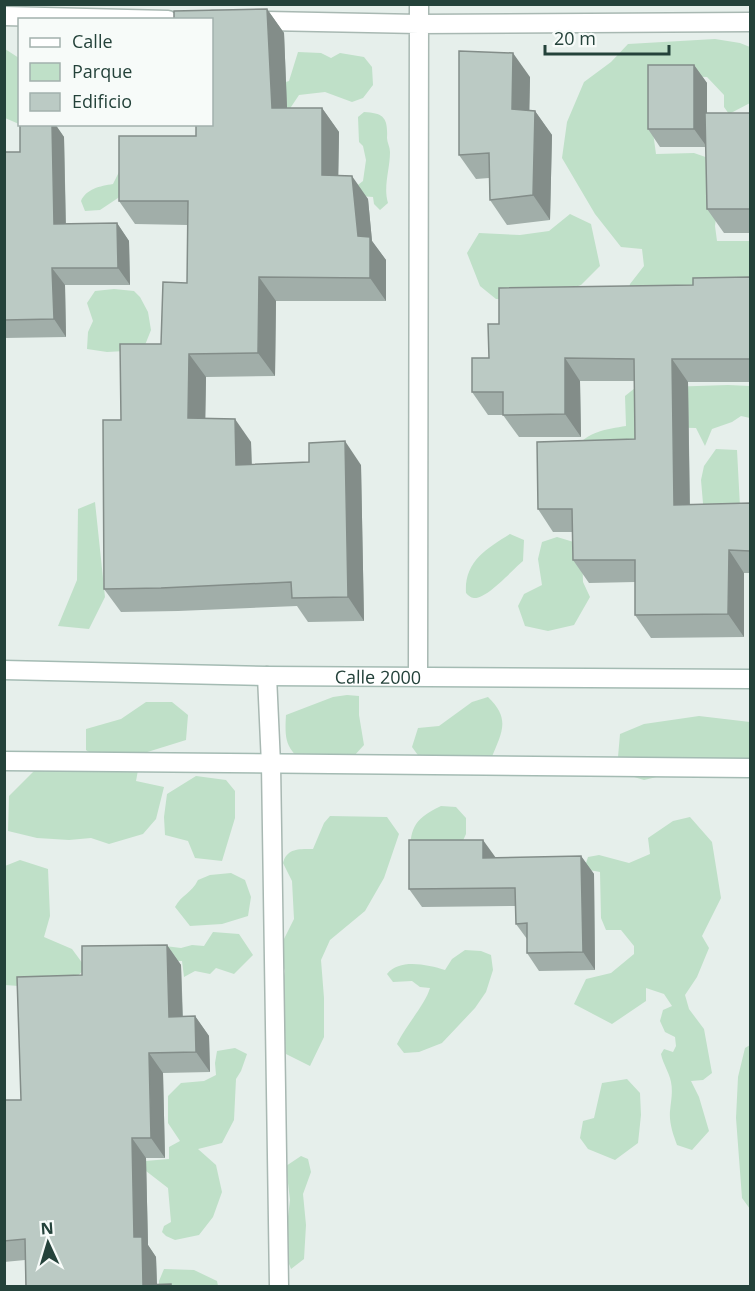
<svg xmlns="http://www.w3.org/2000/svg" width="755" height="1291" font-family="'Open Sans',sans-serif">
  <rect width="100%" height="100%" fill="#e6efeb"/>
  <!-- green -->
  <path fill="#bfe0c8" d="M715 39 740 43 750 47V103L729 114 724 107V95L707 77 676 76 651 118 656 154 694 153 717 161 718 202 715 226 717 241H750V287L627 297 630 284 644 266 642 249 621 247 595 214 562 158 567 122 584 82 611 62 628 44Z
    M5 49 19 58V124L5 118Z
    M298 52 321 53 331 58 340 53 364 57 372 67 373 85 363 98 352 102 325 92 299 95 289 110 259 90 289 81Z
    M364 112C384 113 388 118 387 138 387 142 390 147 390 152 390 169 383 187 388 203L380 210 374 204 373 197 360 196 354 188 363 181 366 160 363 146 359 142 358 117Z
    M121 168 124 194 100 210 85 211 81 201C86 189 100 186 113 184Z
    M570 214 591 224 600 266 581 285 533 301 496 299 480 286 467 253 479 233 520 235 549 231Z
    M114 289 134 291 140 297 148 312 151 330 143 350 107 352 87 349 88 332 93 321 87 303 95 291Z
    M728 385 750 386V418L741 416 732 422 712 429 705 446 696 428 647 427 634 455 575 449C586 432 607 429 626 426L625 396 635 388Z
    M716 449 737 450 740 507 704 515 701 480 704 466Z
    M95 502 105 597 89 629 58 626 77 580 78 509Z
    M510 534 524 540 523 561C512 570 487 599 474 598 471 598 468 595 466 593 464 562 486 549 510 534Z
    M557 537 577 543 582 550 583 582 590 597 574 625 548 631 525 626 518 606 524 594 542 585 538 559 542 542Z
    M347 695 359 696V715L364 745 343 768 308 769C288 747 284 746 286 715L333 697Z
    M488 697C511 719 502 732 491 759L428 769 412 747 418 728 439 726 472 702Z
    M146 702H172L188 715 186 740 141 754 136 781 164 787 156 819 143 834 109 844 91 838 69 840 37 838 8 831 9 796 40 765 102 762 86 750V729L121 719Z
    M699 716 750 722V761L682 771 644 780 624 774 618 757 620 734 644 724Z
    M196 776 226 780 235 791V818L222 861 195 858 188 841 165 835 164 817 167 794Z
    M441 806 456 807 466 818V834L460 847 410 860C410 829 412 820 441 806Z
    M330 816 387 817 399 834 384 878 365 911 330 940 321 960 324 998V1037L310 1066 286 1054 281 1034 282 987 285 971 278 951 294 919 292 881 283 863C287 848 299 849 313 849L324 823Z
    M690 817 712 842 721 898 702 936 709 948 697 977 685 995 689 1009 704 1029 712 1073 703 1080 691 1081 699 1097 709 1131 692 1150 677 1145C673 1134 669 1123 670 1111 671 1101 673 1092 671 1082 669 1072 663 1064 661 1054L664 1049 673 1052 676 1046 675 1037 665 1032 660 1021 663 1010 672 1006 664 994 646 988V1001L612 1024 574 1004 586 979 611 973 634 954V946L621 930H606L601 918 600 872 584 869 588 857 599 855 629 863 650 854 648 838 673 821Z
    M20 860 48 869 50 916 44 937 72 949 86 968 66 987H33L5 985V866Z
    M231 873 245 880 251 897 248 916 222 924 190 926 175 907C182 894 191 894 198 880L210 875Z
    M213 932 239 934 253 955 234 974 216 968 210 974 195 971 184 977 182 961H126L135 952 157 945 181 948 192 945 204 946Z
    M465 950 481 951 491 955 493 970 486 992 475 1008 442 1043 419 1052 404 1053 397 1044C406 1025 425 1005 430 988L420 987 412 981 393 982 387 974C400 958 428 965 445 970L452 959Z
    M750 1045V1209L742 1198 736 1118 738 1077 745 1048Z
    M235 1048 247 1054 241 1071 236 1079 234 1120 222 1143 198 1149 216 1165 222 1192 213 1217 199 1235 175 1240 166 1236 162 1232 164 1226 171 1222 168 1188 146 1171 145 1161 169 1159V1147L180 1141 168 1123V1096L181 1083 204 1081 216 1075 215 1063 217 1051Z
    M627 1079 640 1093 641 1115 638 1143 615 1160 588 1149 580 1138 583 1121 594 1118 602 1083Z
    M301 1156 308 1159 311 1172 303 1194 306 1225 304 1259 291 1269 284 1251 290 1200 286 1166Z
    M164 1269 194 1270 217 1281 218 1286H159V1281Z"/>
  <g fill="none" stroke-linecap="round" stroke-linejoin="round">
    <!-- street casing -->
    <g stroke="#a8b8b2" stroke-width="21">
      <path id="street" d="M4 16 168 20
        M212 20 419 24 750 22
        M267 676 271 764 279 1286
        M418 676 419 4"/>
    </g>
    <!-- secondary casing -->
    <g stroke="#a4bbb3" stroke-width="21">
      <g id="secondary">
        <path id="s1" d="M4 670 267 676 750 679"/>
        <path d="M4 761 750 768"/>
      </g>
    </g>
    <!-- street -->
    <use href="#street" stroke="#fff" stroke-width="18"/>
    <!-- secondary -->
    <use href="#secondary" stroke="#fff" stroke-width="18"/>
  </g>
  <!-- wall -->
  <path fill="#a1aea9" d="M267 9 284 33 287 108H322L339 132 338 175 368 199 372 241 386 260V301H276L275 376 206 377 205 418 251 442 252 464 361 465 364 621 308 622 297 606 178 611 121 612 104 589 121 420 161 344 187 283 188 225 135 224 119 201 196 136Z
    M694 65 707 83V113H750V233H724L707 209 706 147H660L648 129Z
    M530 77 529 110 535 111 552 135 550 220 507 225 490 200 489 178 476 179 459 155Z
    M20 124H55L64 137 66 224 117 223 129 241 130 285H65L66 337 4 338V152H20Z
    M750 277V382H688L690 505 750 503V573H744V637L651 638 635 615V582L589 583 573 560V532H553L538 509 635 439 634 381H580L581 437H519L503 415H488L472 392 489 358 499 324 693 285Z
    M581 856 594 874 595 970 539 971 527 953V939L516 924V906L422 907 409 889 495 858Z
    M167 945 181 965 183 1016H195L209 1036 210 1072 163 1073 165 1158H146L148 1245 156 1257 157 1285 171 1284 172 1287H26L25 1260 4 1262V1100H21L82 975Z"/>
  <!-- shaded-wall -->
  <path fill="#838d89" d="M267 9 284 33 288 132 272 108Z
    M513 53 530 77 529 134 512 109Z
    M694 65 707 83V147L694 129Z
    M322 108 339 132 338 198 322 175Z
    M535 111 552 135 550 220 533 195Z
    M52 124H55L64 137 66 242 54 224Z
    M352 176 368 199 372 241 386 260V301L370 278 358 236Z
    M117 223 129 241 130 285 118 268Z
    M52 268 65 285 66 337 54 319Z
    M259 277 276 301 275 376 258 353Z
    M189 354 206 377 205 441 188 418Z
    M565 358 580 381 581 437 565 414Z
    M672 359 688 382 690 528 674 505Z
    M235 419 251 442 252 489 236 465Z
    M345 441 361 465 364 621 348 597Z
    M729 550 744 573V637L728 614Z
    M483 840 496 858H483Z
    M581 856 594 874 595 970 583 952Z
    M167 945 181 965 183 1037 169 1017Z
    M195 1016 209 1036 210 1072 196 1052Z
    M149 1053 163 1073 165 1158 151 1138Z
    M132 1138 146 1158 148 1245 156 1257 157 1287 143 1285 134 1237Z"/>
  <!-- building -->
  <path fill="#bbcac4" stroke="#838d89" stroke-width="1.5" d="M267 9 272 108H322V175L352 176 358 236 370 237V278L259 277 258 353 189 354 188 418 235 419 236 465 309 462V443L345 441 348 597 292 598 291 582 161 588 104 589 103 420H121L120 344H161L163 282 187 283 188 201H119V136H196V124H212V20H174V11Z
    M459 51 513 53 512 109 535 111 533 195 490 200 489 153 459 155Z
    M648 65H694V129H648Z
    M705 113H750V209H707Z
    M20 124H52L54 224 117 223 118 268H52L54 319 4 320V152H20Z
    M750 277V359H672L674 505 750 503V551L729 550 728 614 635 615V560H573L572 509H538L537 442 635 439 634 359 565 358V414L503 415V392H472V358H489L488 324H499V288L693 285V278Z
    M409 840H483V858L581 856 583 952 527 953V923L516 924 515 888 409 889Z
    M167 945 169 1017 195 1016 196 1052 149 1053 151 1138H132L134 1237H142L143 1285 171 1284V1287H26L25 1239 4 1241V1100H21L17 977 82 975V946Z"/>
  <g text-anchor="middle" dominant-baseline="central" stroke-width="4.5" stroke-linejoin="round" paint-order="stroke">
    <!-- street labels -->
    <g font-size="18" fill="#24423a" stroke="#f7fbf9">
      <text stroke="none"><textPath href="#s1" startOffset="374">Calle 2000</textPath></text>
    </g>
  </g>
  <!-- border -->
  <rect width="755" height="1291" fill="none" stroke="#24423a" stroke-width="12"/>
  <!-- legend -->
  <rect x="18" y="18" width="195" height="108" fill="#f7fbf9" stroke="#a3b1ad" stroke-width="1.5"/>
  <rect x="30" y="38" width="30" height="9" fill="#ffffff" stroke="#a3b1ad" stroke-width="1.5"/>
  <text x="72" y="48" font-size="18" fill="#24423a">Calle</text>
  <rect x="30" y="63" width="30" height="18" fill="#bfe0c8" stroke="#a3b1ad" stroke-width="1.5"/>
  <text x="72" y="78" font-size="18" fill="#24423a">Parque</text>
  <rect x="30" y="93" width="30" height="18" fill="#bbcac4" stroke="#a3b1ad" stroke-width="1.5"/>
  <text x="72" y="108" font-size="18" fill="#24423a">Edificio</text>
  <!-- north arrow -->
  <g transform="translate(48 1243) rotate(356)" stroke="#f7fbf9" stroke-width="4.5" paint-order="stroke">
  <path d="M0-4.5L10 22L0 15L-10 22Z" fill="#24423a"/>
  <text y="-9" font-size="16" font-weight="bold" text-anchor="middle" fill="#24423a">N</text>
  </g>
  <!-- scale -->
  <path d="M545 45v9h124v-9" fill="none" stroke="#24423a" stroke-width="3"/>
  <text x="554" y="45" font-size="18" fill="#24423a" stroke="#f7fbf9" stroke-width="4.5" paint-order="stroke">20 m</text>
</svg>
